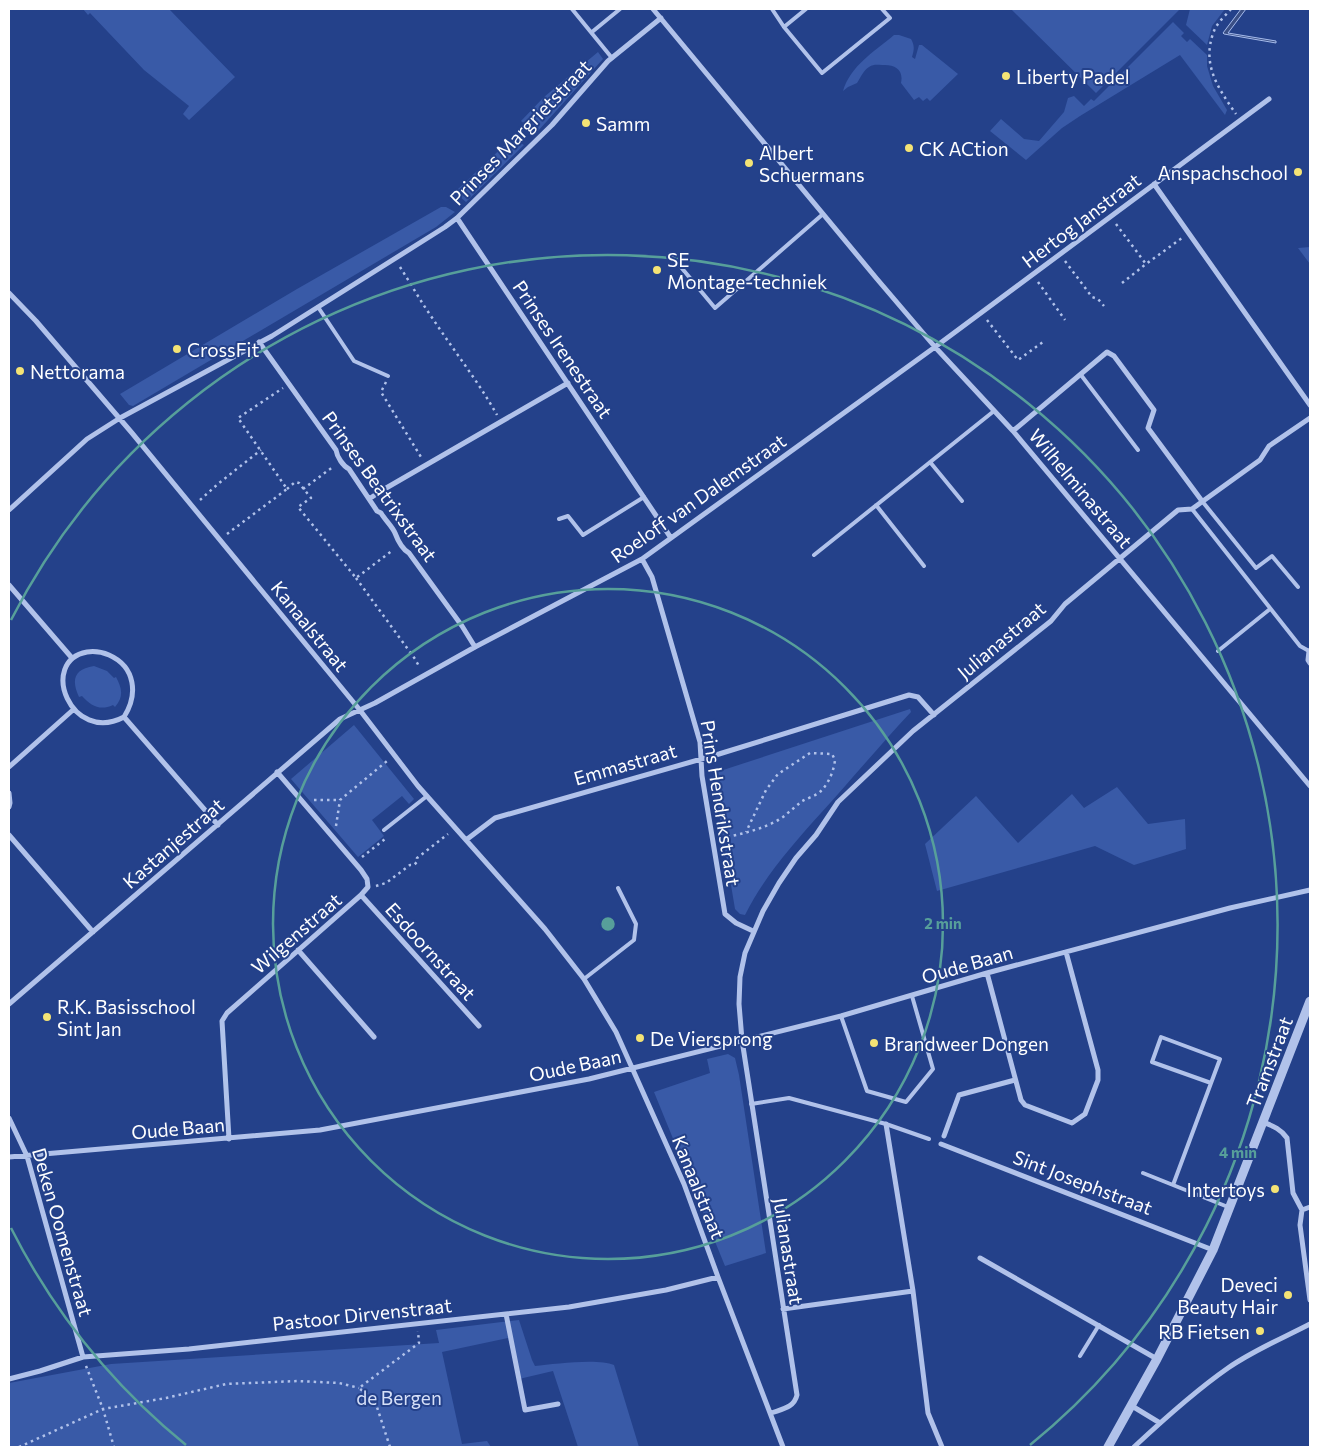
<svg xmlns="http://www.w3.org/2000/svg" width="1319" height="1456" font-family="Commissioner,sans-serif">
  <rect width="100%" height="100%" fill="#24418a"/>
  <!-- green -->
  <path fill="#395aa7" d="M83 9H169L235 77 189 120 183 114 189 106 144 70 90 13 88 15Z
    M1011 9H1180L1096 93Z
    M1190 9H1225L1212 26 1207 45 1186 25Z
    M1173 22 1184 33 1181 36 1187 42 1190 39 1207 55V66L1213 86 1227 110 1225 115 1180 55 1080 116 1062 128 1026 160 990 131 1001 119 1024 139 1039 141 1064 112 1068 98 1074 96 1084 106 1091 99 1094 101Z
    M894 35H899L911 39C915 46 914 50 912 57L915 59 919 45H922L958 74 930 101 927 98 923 101 919 97 914 100 901 83C904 69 894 64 882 65 877 65 874 64 869 67 863 71 861 77 857 83L848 87 843 91C851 65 874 52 894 35Z
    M598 52 603 59 538 131 535 133 521 121 544 97Z
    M512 138 524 145 466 202 458 195 457 190Z
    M441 207H446L455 212 436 227 133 406 129 405 120 394 297 289Z
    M1310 247V264L1298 248Z
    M94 666 107 671 114 678 116 677C122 688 124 697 115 707L113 705C100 711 91 706 82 696L79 697C71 680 74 669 94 666Z
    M910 709 911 712C880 745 851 780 821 813 793 844 764 877 745 915L740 914 735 909 714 783 713 775 714 773Z
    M354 725 414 799 409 804 402 796 372 820 384 836 358 857 291 779Z
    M1117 787 1148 824 1185 819 1186 849 1134 865 1095 846 937 891 925 844 976 796 1018 843 1072 794 1084 808Z
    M728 1054 735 1058 739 1075 766 1253 725 1266 654 1092 710 1073 707 1059Z
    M519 1320 532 1360 535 1366C554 1364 598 1358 614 1365L639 1447H578L553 1371 519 1379 508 1338 442 1352 462 1444 487 1441 491 1447H9V1383L111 1364 439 1343 436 1330Z"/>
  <!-- water -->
  <path fill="#3a4f85" stroke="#a6bbeb" d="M1241 9H1246L1228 33 1276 41V43L1224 34 1223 33Z"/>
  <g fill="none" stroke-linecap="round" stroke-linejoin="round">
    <!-- path -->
    <path stroke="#b1c2ea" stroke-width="2.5" stroke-dasharray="2.5 4" stroke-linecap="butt" d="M1231 9C1225 16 1217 23 1214 31 1201 64 1218 88 1236 114
      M1116 224 1146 264 1182 238
      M1065 261 1092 297 1098 299 1104 306
      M400 267C411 284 421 302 433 319 454 351 478 381 497 415
      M1038 282 1065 320
      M1122 283 1146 264
      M987 320 1018 360 1043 342
      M386 382 381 392 421 457
      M287 489 295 482 299 483 311 498 298 507 356 578 393 550
      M303 489 334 466
      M200 500 219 483 261 450
      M227 534 287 489 238 418 283 388
      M356 578 415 659 420 668
      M314 800H340
      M336 826 340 800 387 761
      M721 838C742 834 765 829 783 817 789 812 795 807 801 802 807 798 816 796 821 791 829 783 834 770 835 760L832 754 810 753 778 774 766 790 746 832
      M362 857 385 839
      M376 886 386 883 410 865H414L417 862V858L448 834
      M86 1366 103 1409 114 1447
      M19 1447 103 1409 166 1398 226 1384 298 1381 339 1383 359 1388
      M390 1447 375 1401 359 1388 419 1343 418 1331"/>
    <!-- service -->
    <path stroke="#b1c2ea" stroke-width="4" d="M572 9 612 58
      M772 9 784 27 822 73 890 18 882 9
      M784 27 806 9
      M592 32 620 9
      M670 254 715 308 823 214
      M318 307 354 361 388 376
      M1081 375 1138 450
      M930 462 962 501
      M1202 501 1256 568 1272 556 1298 587
      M876 505 924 566
      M1192 509 1300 646 1309 651 1310 650
      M559 519 568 516 583 535 644 497
      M814 555 994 411
      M1218 651 1270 609
      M384 830 427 796
      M584 979 634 940 636 924 618 888
      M841 1016 867 1091 906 1102 933 1069 912 996
      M751 1104 789 1098 886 1124 929 1139
      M1143 1173 1228 1207
      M1173 1185 1220 1059 1161 1037 1152 1062 1211 1083
      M1080 1356 1099 1325"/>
    <!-- minor -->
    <path stroke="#b1c2ea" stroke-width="5" d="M653 9 877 279 935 347 1013 431 1310 786
      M1154 184 1310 405
      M457 218 671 538
      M9 293 36 321 132 433 359 709 418 786 545 929 584 979 616 1032 684 1184 718 1277 783 1447
      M259 342 336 450C337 457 343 466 349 469L377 511 381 513C385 520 392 526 395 533 398 541 402 549 409 553L462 626 475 647
      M1013 431 1107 352 1114 356 1154 410 1148 428 1202 501
      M369 499 381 491 568 383
      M9 510 87 439 120 418 272 336 445 227 457 218 552 125 608 61 661 18
      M642 559 652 577 700 742 702 776 725 914 736 923 753 931
      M9 585 72 658
      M1309 651 1308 660 1310 663
      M124 717C71 745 38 661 87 652 94 651 102 652 109 655 136 667 138 695 124 717L218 825
      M9 767 74 709
      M9 793 10 803 9 807
      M9 835 93 932
      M466 840 495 818 719 754 909 695 918 697 934 715
      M361 895 479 1026
      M298 950 374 1037
      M987 973 1021 1100 1025 1105 1072 1123 1085 1114 1098 1080V1070L1066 952
      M9 1004 340 719 375 703 475 647 642 559 935 347 1269 99
      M9 1118 27 1156 83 1357
      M1263 1122C1273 1126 1281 1129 1287 1138L1293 1193 1302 1210 1300 1225 1310 1300
      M886 1124 913 1291 928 1413 942 1447
      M944 1136 959 1095 1015 1080
      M229 1139 222 1021 227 1013 361 895 368 887 367 879 361 870 277 772
      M941 1144 1213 1250
      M9 1157 320 1130 589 1079 841 1016 987 973 1230 908 1310 890
      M1302 1210 1310 1207
      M980 1258 1157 1359
      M783 1309 913 1291
      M506 1314 525 1410 558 1404
      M9 1379 40 1371 83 1357 189 1349 569 1307 666 1290 718 1277
      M1132 1406 1160 1423
      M771 1413C782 1409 794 1408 797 1395L742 1040 739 1004 740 977 745 953 763 911 779 883 796 858 816 835 838 802 913 731 1051 621 1065 604 1178 510 1192 509 1260 460 1269 446 1310 418
      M1134 1447C1164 1419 1195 1391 1228 1368 1254 1350 1283 1338 1310 1324"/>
    <!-- tertiary -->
    <path stroke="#b1c2ea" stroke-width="9" d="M1108 1447 1157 1359 1213 1250 1310 1001"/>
  </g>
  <!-- distance rings -->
  <g fill="none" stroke="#579f9a" stroke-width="2.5">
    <circle cx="608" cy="924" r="335"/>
    <path d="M186 1445A670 670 0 0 1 11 1228M11 620A670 670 0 1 1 1030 1445"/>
  </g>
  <!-- markers -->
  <g fill="#f4e375" stroke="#24418a" stroke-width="2">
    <circle cx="1006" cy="76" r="5"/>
    <circle cx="586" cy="123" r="5"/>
    <circle cx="909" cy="148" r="5"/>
    <circle cx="749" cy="163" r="5"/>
    <circle cx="1298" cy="172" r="5"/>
    <circle cx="657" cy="270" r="5"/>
    <circle cx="177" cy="349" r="5"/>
    <circle cx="20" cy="371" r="5"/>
    <circle cx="47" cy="1017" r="5"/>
    <circle cx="640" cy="1038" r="5"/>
    <circle cx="874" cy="1043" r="5"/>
    <circle cx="1275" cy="1189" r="5"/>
    <circle cx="1288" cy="1295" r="5"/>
    <circle cx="1260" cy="1331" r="5"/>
  </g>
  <g text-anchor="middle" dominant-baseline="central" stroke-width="4" stroke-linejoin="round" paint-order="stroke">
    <!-- poi labels -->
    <g font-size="19" fill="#fff" stroke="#24418a" text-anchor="start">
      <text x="1016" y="76">Liberty Padel</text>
      <text x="596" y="123">Samm</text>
      <text x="919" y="148">CK ACtion</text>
      <text x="759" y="152">Albert<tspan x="759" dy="22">Schuermans</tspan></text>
      <text x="1288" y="172" text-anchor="end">Anspachschool</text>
      <text x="667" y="259">SE<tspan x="667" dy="22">Montage-techniek</tspan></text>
      <text x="187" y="349">CrossFit</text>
      <text x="30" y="371">Nettorama</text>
      <text x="57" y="1006">R.K. Basisschool<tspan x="57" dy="22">Sint Jan</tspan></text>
      <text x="650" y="1038">De Viersprong</text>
      <text x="884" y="1043">Brandweer Dongen</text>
      <text x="1265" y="1189" text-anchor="end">Intertoys</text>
      <text x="1278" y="1284" text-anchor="end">Deveci<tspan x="1278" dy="22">Beauty Hair</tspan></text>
      <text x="1250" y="1331" text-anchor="end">RB Fietsen</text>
    </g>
    <!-- street labels -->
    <g font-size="19" fill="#fff" stroke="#24418a">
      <text transform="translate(520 132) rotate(-46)">Prinses Margrietstraat</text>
      <text transform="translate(1081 220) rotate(-37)">Hertog Janstraat</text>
      <text transform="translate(563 349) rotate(56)">Prinses Irenestraat</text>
      <text transform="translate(380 486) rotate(54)">Prinses Beatrixstraat</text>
      <text transform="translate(1081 488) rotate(50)">Wilhelminastraat</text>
      <text transform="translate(698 498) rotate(-35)">Roeloff van Dalemstraat</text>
      <text transform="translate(310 626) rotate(51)">Kanaalstraat</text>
      <text transform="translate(1001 640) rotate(-40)">Julianastraat</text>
      <text transform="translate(625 764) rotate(-16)">Emmastraat</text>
      <text transform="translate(721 803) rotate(81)">Prins Hendrikstraat</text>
      <text transform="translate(173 843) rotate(-41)">Kastanjestraat</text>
      <text transform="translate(296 933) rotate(-41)">Wilgenstraat</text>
      <text transform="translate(431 951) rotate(48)">Esdoornstraat</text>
      <text transform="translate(967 964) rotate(-16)">Oude Baan</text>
      <text transform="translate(1269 1062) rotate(-69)">Tramstraat</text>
      <text transform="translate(575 1065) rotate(-12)">Oude Baan</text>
      <text transform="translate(178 1128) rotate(-5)">Oude Baan</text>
      <text transform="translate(1083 1182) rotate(21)">Sint Josephstraat</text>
      <text transform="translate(699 1187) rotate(68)">Kanaalstraat</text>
      <text transform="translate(63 1232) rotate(74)">Deken Oomenstraat</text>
      <text transform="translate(789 1251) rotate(81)">Julianastraat</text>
      <text transform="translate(362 1314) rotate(-6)">Pastoor Dirvenstraat</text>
    </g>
    <!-- park labels -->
    <g font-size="19" fill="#d6e0f8" stroke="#24418a">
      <text x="399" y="1397">de Bergen</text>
    </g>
  </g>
  <circle cx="608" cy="924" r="8" fill="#579f9a" stroke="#24418a" stroke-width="2.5"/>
  <g font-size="15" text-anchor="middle" font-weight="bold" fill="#579f9a" stroke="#24418a" stroke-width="4" stroke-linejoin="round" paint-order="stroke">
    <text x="943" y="929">2 min</text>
    <text x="1238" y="1158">4 min</text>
  </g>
  <!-- border -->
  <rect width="1319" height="1456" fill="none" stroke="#ffffff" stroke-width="20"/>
</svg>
